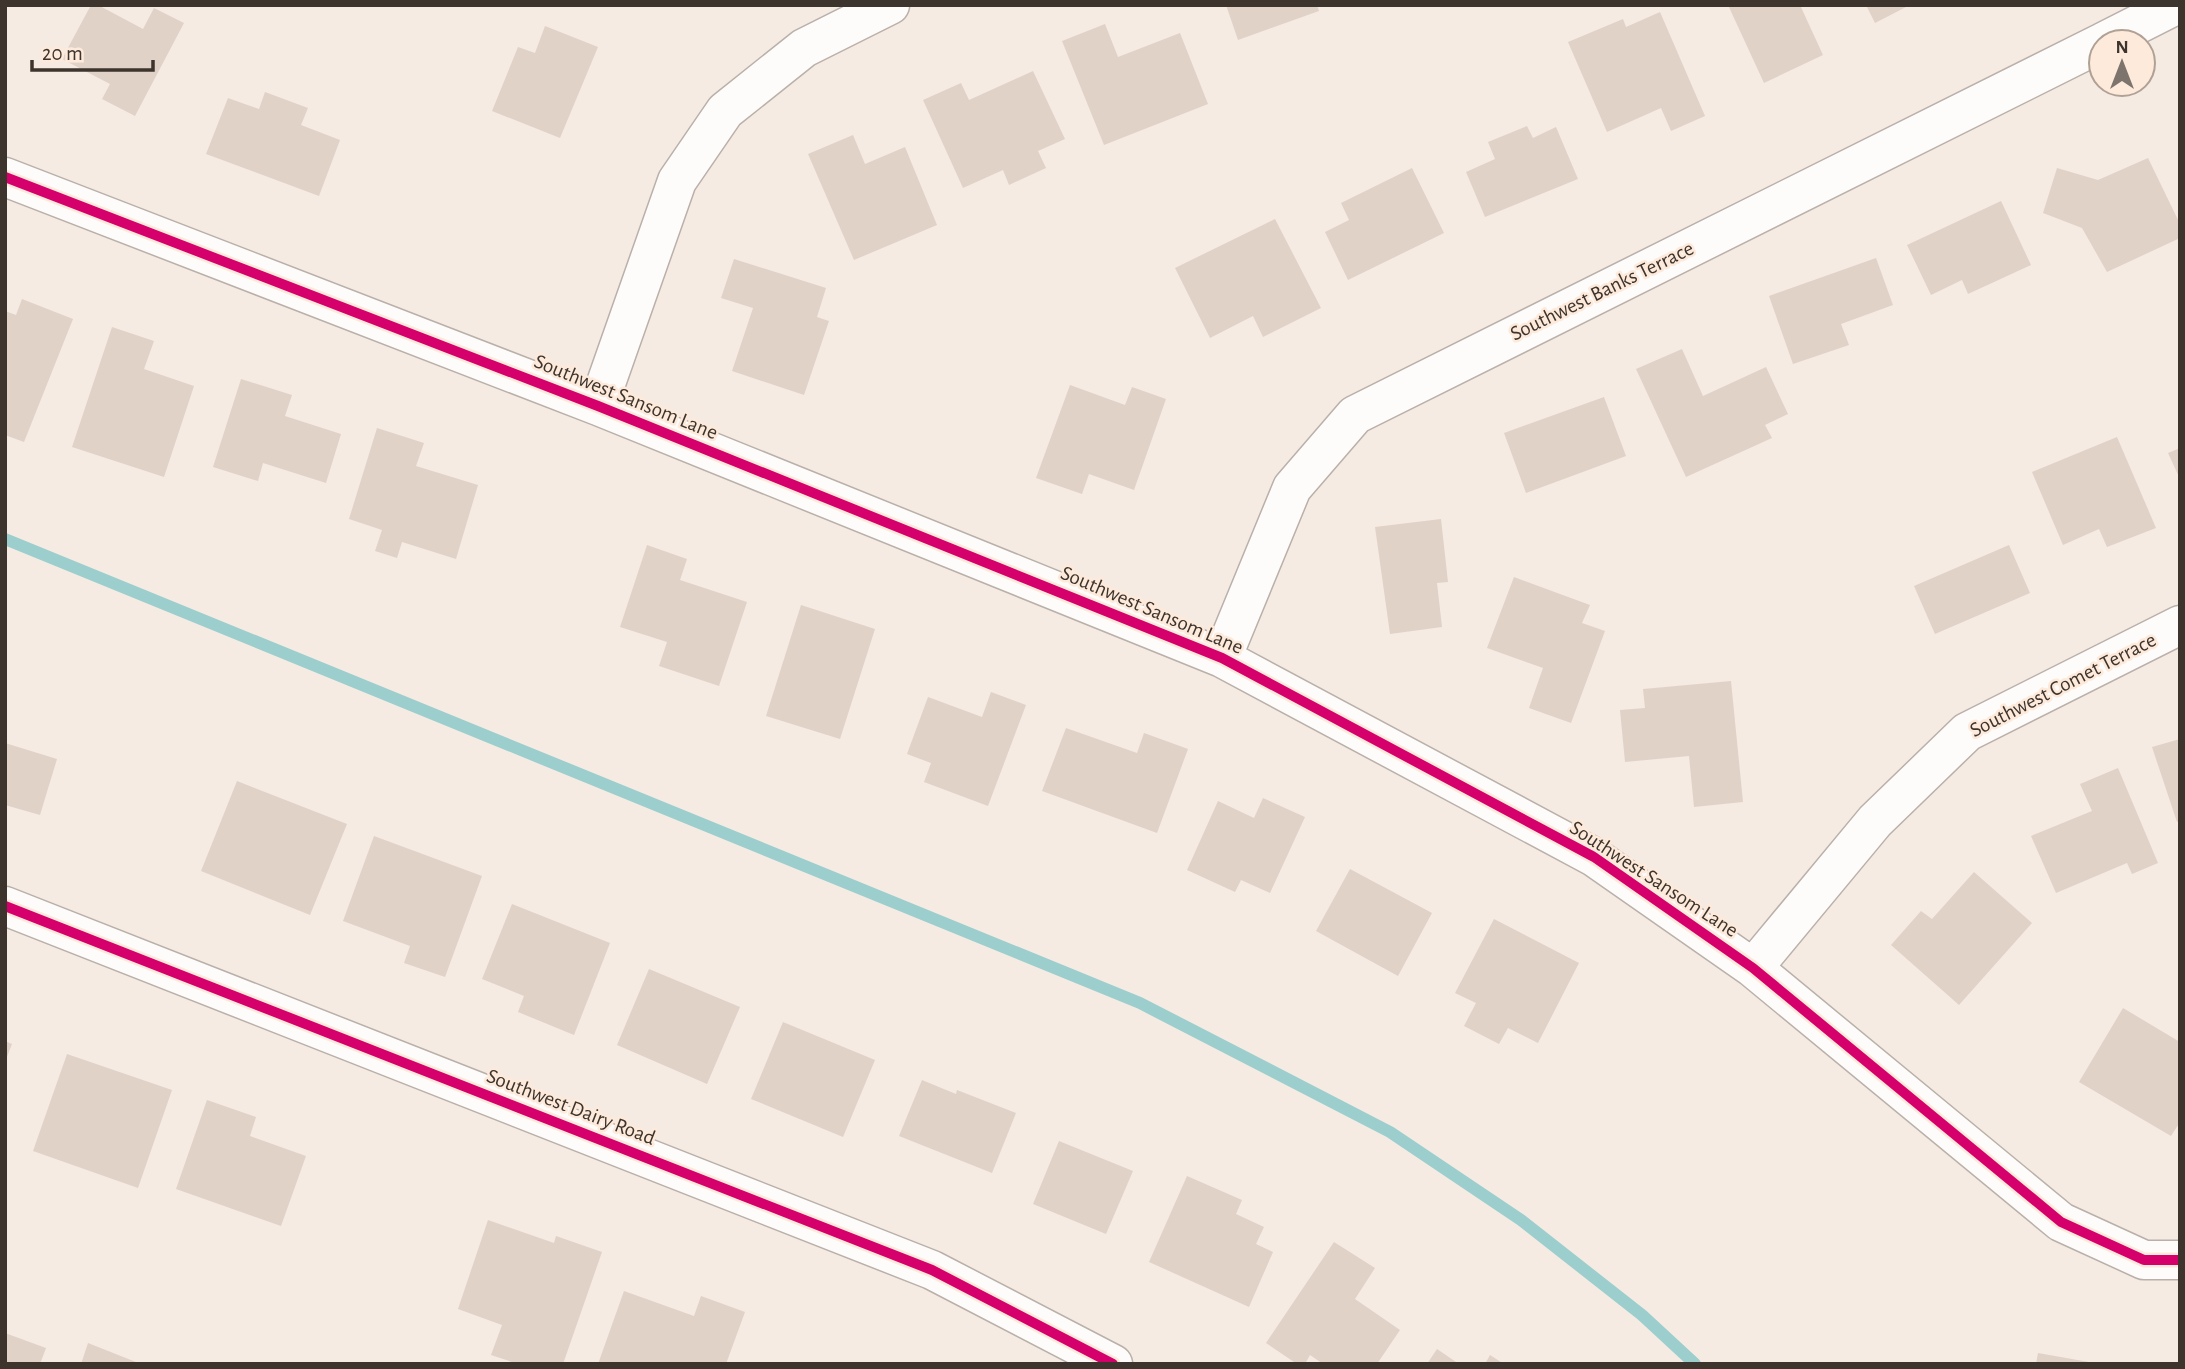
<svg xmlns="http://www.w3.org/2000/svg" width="2185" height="1369" font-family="'Alegreya Sans',sans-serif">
  <rect width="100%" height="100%" fill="#f5ebe3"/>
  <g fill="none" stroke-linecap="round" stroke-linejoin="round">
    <!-- stream -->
    <path stroke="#9bcecd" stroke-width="12" d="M5 539 1140 1003 1390 1132 1521 1220 1642 1315 1695 1364"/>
  </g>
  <!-- building -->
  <path fill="#e0d2c7" d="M91 5H98L143 29 154 8 184 23 135 116 102 99 110 84 62 59Z
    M1226 5H1317L1319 11 1238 40Z
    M1728 5H1800L1823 55 1764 83Z
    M1866 5H1910L1875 23Z
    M1660 12 1705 116 1671 131 1661 108 1607 132 1568 42 1623 19 1626 27Z
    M1105 24 1118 57 1180 33 1208 104 1104 145 1062 41Z
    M545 26 598 47 560 138 492 111 518 47 535 53Z
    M1033 71 1065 139 1038 151 1046 168 1009 185 1003 170 963 188 923 100 961 83 969 100Z
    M265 92 308 108 301 125 340 140 319 196 206 154 228 98 259 109Z
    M1527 126 1533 138 1556 127 1578 179 1485 217 1466 172 1495 159 1488 142Z
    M853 135 865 164 905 147 937 225 854 260 808 154Z
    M2148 158 2180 224V238L2107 272 2082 228 2043 213 2057 168 2098 180Z
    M1412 168 1444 233 1348 280 1325 232 1349 220 1341 203Z
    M2001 201 2031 265 1968 294 1962 280 1931 295 1907 245Z
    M1275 219 1321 308 1263 337 1253 316 1210 338 1175 268Z
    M1876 258 1893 305 1841 324 1849 345 1793 364 1769 296Z
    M734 259 826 288 817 317 829 321 804 395 732 371 753 308 721 298Z
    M22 299 73 319 24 442 5 435V311L16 315Z
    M112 327 154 341 144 369 194 386 164 477 72 447Z
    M1682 349 1703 396 1766 367 1788 414 1765 425 1772 438 1686 477 1636 369Z
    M241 379 292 395 285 416 341 434 326 483 263 463 258 481 213 467Z
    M1070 385 1125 405 1132 387 1166 399 1134 490 1089 474 1082 494 1036 478Z
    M1604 397 1626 456 1526 493 1504 433Z
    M377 428 424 443 416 466 478 485 456 559 402 542 397 558 375 551 382 530 349 519Z
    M2117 437 2156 528 2107 547 2099 529 2063 545 2032 472Z
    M2180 448V479L2168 453Z
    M1441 519 1448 582 1437 583 1442 627 1390 634 1375 527Z
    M647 545 687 559 680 580 747 602 719 686 659 666 667 642 620 627Z
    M2009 545 2030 593 1935 634 1914 586Z
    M1514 577 1590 605 1582 623 1605 631 1571 723 1529 708 1543 668 1487 648Z
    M801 605 875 629 840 739 766 716Z
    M1731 681 1743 802 1694 807 1689 756 1625 762 1620 710 1645 708 1643 689Z
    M991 692 1026 705 988 806 924 782 931 763 907 754 928 697 982 717Z
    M1066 728 1137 753 1144 733 1188 749 1157 833 1042 791Z
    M2180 739V821L2177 822 2152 747Z
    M5 743 57 759 40 815 5 805Z
    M2118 768 2158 863 2132 874 2127 863 2056 893 2031 836 2092 811 2080 784Z
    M237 781 347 824 310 915 201 871Z
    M1263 798 1305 817 1270 893 1241 880 1235 892 1187 870 1218 801 1254 818Z
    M374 836 482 876 445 977 404 963 410 946 343 921Z
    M1350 869 1432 913 1398 976 1316 931Z
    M1974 872 2032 923 1959 1005 1891 945 1921 911 1932 919Z
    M512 904 610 943 574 1035 518 1012 524 996 482 979Z
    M1494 919 1579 963 1538 1043 1508 1028 1499 1044 1464 1026 1476 1003 1455 993Z
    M649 969 740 1007 707 1084 617 1045Z
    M2123 1008 2180 1042V1122L2171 1136 2079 1082Z
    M783 1022 875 1060 843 1137 751 1099Z
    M5 1041 12 1044 5 1062Z
    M67 1054 172 1090 138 1188 33 1151Z
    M922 1080 956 1094 957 1090 1016 1113 992 1173 899 1136Z
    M207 1100 256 1117 250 1136 306 1156 281 1226 176 1189Z
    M1059 1141 1133 1171 1106 1234 1033 1204Z
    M1187 1176 1242 1200 1236 1214 1264 1227 1256 1244 1273 1252 1249 1307 1149 1262Z
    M488 1220 554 1243 556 1236 602 1252 563 1364H518L491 1355 502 1325 458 1309Z
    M1334 1242 1375 1268 1355 1299 1400 1330 1377 1364H1323L1310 1355 1305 1364H1297L1266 1343Z
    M624 1291 694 1316 701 1296 745 1312 726 1364H598Z
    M5 1333 46 1348 40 1364H5Z
    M88 1343 141 1364H81Z
    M1437 1349 1459 1364H1427Z
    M2038 1353 2089 1362V1364H2036Z
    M1490 1355 1504 1364H1485Z"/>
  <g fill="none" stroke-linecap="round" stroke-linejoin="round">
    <!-- street casing -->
    <g stroke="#b9b0a9" stroke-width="41">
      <path id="street" d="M2103 42 2176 5
        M5 177 598 406 1222 658 1594 857 1753 968 2061 1222 2144 1260H2180
        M598 406 677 181 725 111 804 48 890 5
        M1222 658 1292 488 1355 415 2101 43
        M5 906 932 1270 1113 1364
        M1753 968 1875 821 1967 732 2180 625"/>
    </g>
    <!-- street -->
    <use href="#street" stroke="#fefcfb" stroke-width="38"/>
    <!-- cycleway casing -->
    <g stroke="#fdeadb" stroke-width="15">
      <path id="cycleway" d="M5 177 598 406 1222 658 1594 857 1753 968 2061 1222 2144 1260H2180
        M5 906 932 1270 1113 1364"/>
    </g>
    <!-- cycleway -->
    <use href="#cycleway" stroke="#d6006c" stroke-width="10"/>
  </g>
  <g text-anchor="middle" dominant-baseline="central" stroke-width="5" stroke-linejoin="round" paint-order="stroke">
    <!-- street labels -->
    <g font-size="21" fill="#3d342d" stroke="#fdeadb">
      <text transform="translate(1602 291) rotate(-26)">Southwest Banks Terrace</text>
      <text transform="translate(626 397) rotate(22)">Southwest Sansom Lane</text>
      <text transform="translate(1152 610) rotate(23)">Southwest Sansom Lane</text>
      <text transform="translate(2063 685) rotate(-27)">Southwest Comet Terrace</text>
      <text transform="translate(1654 879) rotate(33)">Southwest Sansom Lane</text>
      <text transform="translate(571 1107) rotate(21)">Southwest Dairy Road</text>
    </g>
  </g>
  <!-- border -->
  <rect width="2185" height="1369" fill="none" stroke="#3d342d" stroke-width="14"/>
  <!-- north arrow -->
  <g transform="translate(2122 63)"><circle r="33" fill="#fdeadb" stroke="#b0a195" stroke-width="2"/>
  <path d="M0-5L12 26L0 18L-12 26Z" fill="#7d746d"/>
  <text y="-10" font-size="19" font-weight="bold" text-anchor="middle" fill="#3d342d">N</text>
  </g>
  <!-- scale -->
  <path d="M32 60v10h121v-10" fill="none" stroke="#3d342d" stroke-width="3.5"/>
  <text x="42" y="60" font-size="21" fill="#3d342d" stroke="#fdeadb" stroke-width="5" paint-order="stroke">20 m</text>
</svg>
